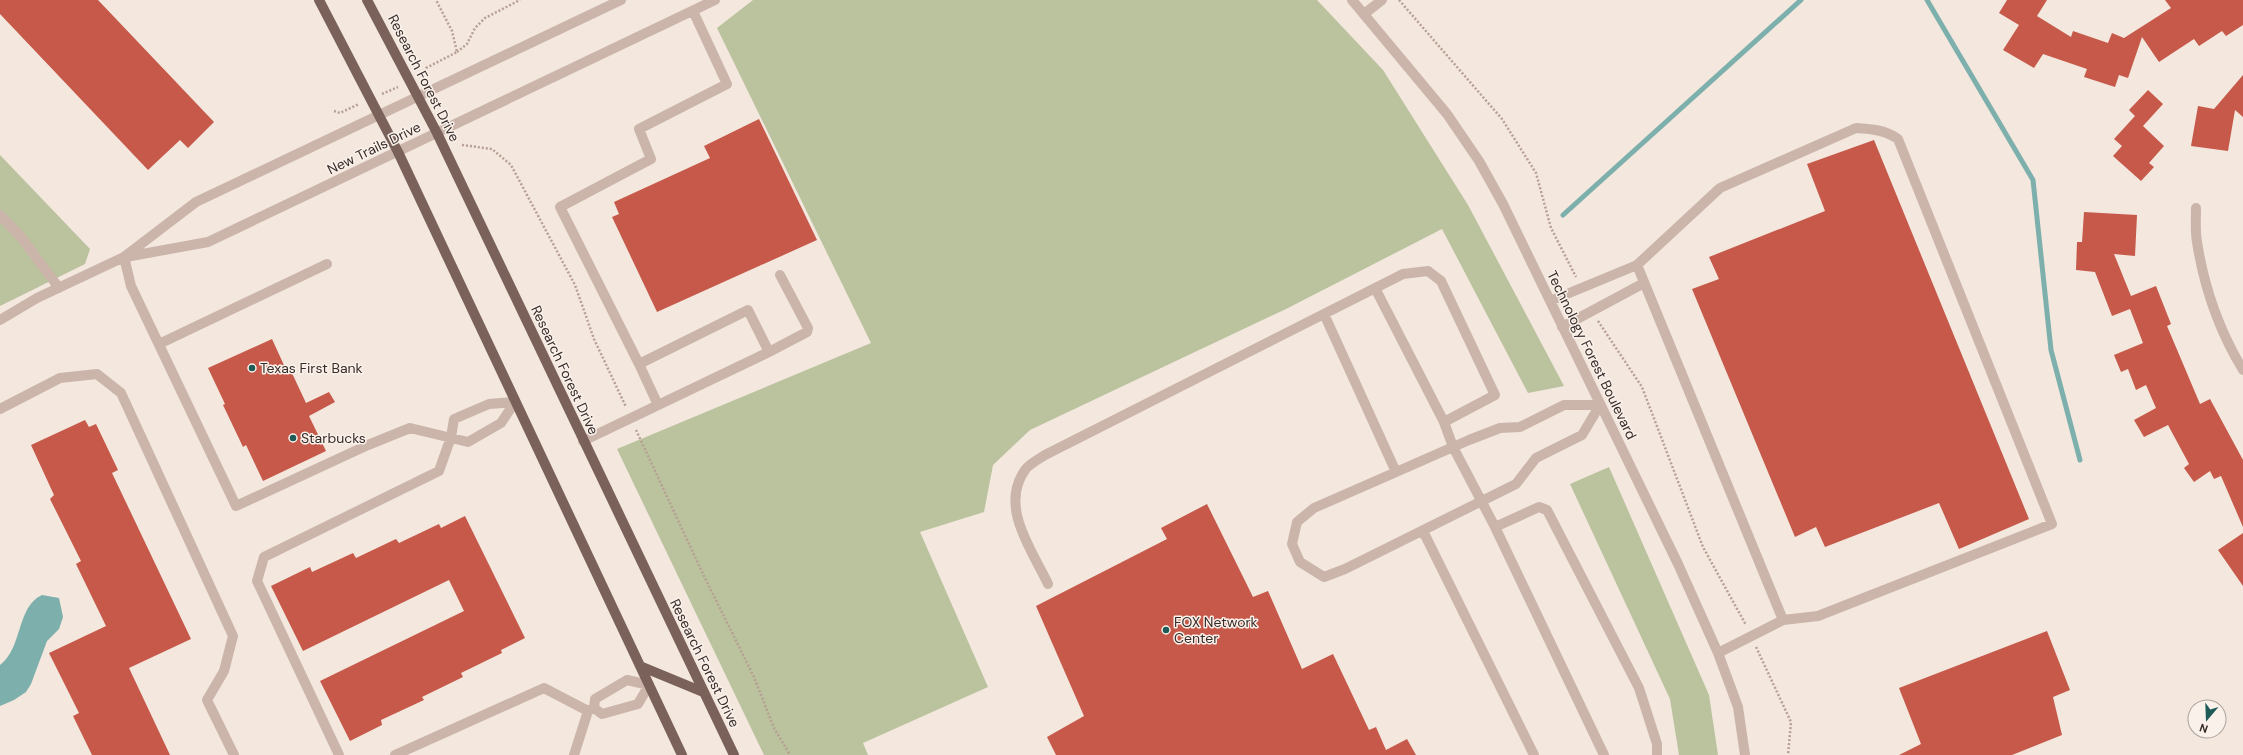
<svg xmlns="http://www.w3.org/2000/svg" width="2243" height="755" font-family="'DM Sans',sans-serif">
  <rect width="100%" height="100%" fill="#f3e7de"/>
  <!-- green -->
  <path fill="#bac29e" d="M753 0H1317L1383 70 1468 205 1564 386 1528 393 1442 229 1286 309 1030 430 993 465 984 512 920 532 988 687 863 743 868 755H764L617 449 871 343 717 28Z
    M0 155 90 249 85 264 0 306Z
    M1609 467 1709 695 1718 755H1679L1670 699 1570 484Z"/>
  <!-- water -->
  <path fill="#7db0ac" d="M42 595 59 598 63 617 59 629 47 641 31 684 26 692 14 700 0 706V665C23 648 16 607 42 595Z"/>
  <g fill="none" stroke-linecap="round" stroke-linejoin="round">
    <!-- stream -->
    <path stroke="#7db0ac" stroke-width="5" d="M1927 0 2033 180 2051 350 2080 460
      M1563 215 1801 0"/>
  </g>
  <!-- building -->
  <path fill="#c65949" d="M0 0H98L214 122 188 148 180 140 148 170 0 14Z
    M2007 0H2047L2037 16 2071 37 2073 31 2108 43 2112 33 2124 38 2171 8 2165 0H2243V25L2226 36 2222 31 2199 46 2194 39 2159 62 2142 37 2128 78 2119 75 2115 87 2084 77 2087 69 2043 54 2034 68 2003 50 2019 25 1999 13Z
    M2243 75V117L2235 110 2228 151 2191 146 2198 106 2214 109Z
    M2148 90 2163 104 2143 126 2164 146 2149 163 2154 167 2141 181 2113 156 2122 146 2114 139 2135 116 2129 110Z
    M759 119 817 240 657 312 612 217 619 214 614 202 710 158 704 146Z
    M1874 140 2029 519 1959 549 1939 503 1825 547 1816 527 1795 537 1692 289 1719 279 1709 257 1825 211 1807 164Z
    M2084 212 2137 215 2135 256 2114 254 2131 296 2156 286 2171 324 2167 326 2200 404 2210 399 2243 460V527L2221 476 2214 479 2210 471 2194 482 2184 468 2189 464 2168 425 2144 437 2134 420 2156 408 2146 385 2136 390 2128 369 2121 372 2114 355 2143 343 2130 309 2112 316 2095 272 2076 270 2077 242H2082Z
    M272 339 288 374 291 371 306 403 329 392 335 402 309 416 326 451 263 481 246 445 243 447 223 405 225 404 208 368Z
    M85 420 89 427 96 424 118 470 112 473 191 639 129 668 170 755H92L73 716 79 713 49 653 106 626 76 564 81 561 50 499 54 495 31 445Z
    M1207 504 1253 597 1268 591 1302 669 1333 654 1369 730 1376 727 1386 750 1407 739 1416 755H1056L1047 737 1084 716 1036 606 1167 539 1161 528Z
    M465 516 525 638 501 650 502 653 461 673 463 677 422 697 424 700 381 720 382 725 350 741 320 681 464 611 449 580 303 651 271 586 310 567 312 572 353 553 356 558 396 539 399 543 439 524 441 528Z
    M2243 533V586L2218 550Z
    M2047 631 2070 690 2053 697 2062 735 2012 755H1899L1921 744 1899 688Z"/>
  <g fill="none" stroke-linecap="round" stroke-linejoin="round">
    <!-- path -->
    <path stroke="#b79f94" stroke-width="2.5" stroke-dasharray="2 2" stroke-linecap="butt" d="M1399 0 1502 119 1536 173 1551 228 1576 277
      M457 52 467 44 475 28 485 18 520 0
      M422 75 426 68 457 52 452 31 436 0
      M382 94 398 87
      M334 111 340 113 359 104
      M462 145 492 149 511 165 575 285 594 339 626 407
      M1598 321 1642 387 1703 547 1746 625
      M636 430 703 574 754 677 774 728 790 755
      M1756 647 1791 722 1788 755"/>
    <!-- minor -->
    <path stroke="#cbb5aa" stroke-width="10" d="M1352 0 1447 114 1479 161 1503 204 1678 564 1718 653 1738 707 1745 755
      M1364 14 1382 0
      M2196 208C2196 219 2195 231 2197 242 2204 287 2220 332 2243 370
      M0 215 21 237 59 288
      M124 257 131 286 236 506 368 445 410 428 468 442 501 423 515 402
      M126 257 208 242 715 0
      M1375 288 1444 422
      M1550 301 1637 265
      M1324 314 1396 472
      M0 320 37 298 124 257 196 202 621 0
      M1562 327 1644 283
      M159 344 327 264
      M769 352 807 332 808 328 780 275
      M639 364 658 405
      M1564 405H1600L1582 435 1536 458 1516 484 1345 569 1324 577 1300 562 1292 544 1297 522 1314 508 1469 440 1500 428 1520 427Z
      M0 409 60 378 97 374 121 393 233 636 224 671 207 700 234 755
      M583 441 769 352 748 310 639 364 560 207 651 159 639 129 727 84 693 11
      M1495 527 1539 507 1547 510 1639 688 1657 744V755
      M1423 531 1534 755
      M1048 584C1032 550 999 507 1025 470 1029 464 1039 459 1045 455L1403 274 1428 271 1441 281 1495 395 1444 422 1453 447 1495 527 1604 755
      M1718 653 1783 620 1818 616 2052 524 1898 139C1885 130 1872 129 1856 128L1720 188 1637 265 1783 620
      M627 680 649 685 638 704 602 714 594 708 595 699Z
      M339 755 257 581 264 557 439 471 451 437 454 419 489 404 515 402
      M395 755 544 688 588 711
      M574 755 588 711 593 708"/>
    <!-- major -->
    <path stroke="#7a625b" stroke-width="10" d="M319 0 398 152 682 755
      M367 0 437 133 734 755
      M640 666 703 692"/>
  </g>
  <!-- markers -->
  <g fill="#1e5a58" stroke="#faf1eb" stroke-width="1.5">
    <circle cx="252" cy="368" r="4"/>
    <circle cx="293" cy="438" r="4"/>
    <circle cx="1166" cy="630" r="4"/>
  </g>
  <g text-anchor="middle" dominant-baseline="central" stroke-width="3" stroke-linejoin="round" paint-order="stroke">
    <!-- street labels -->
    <g font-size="14" fill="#382c29" stroke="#faf1eb">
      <text transform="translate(424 78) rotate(63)">Research Forest Drive</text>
      <text transform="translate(374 148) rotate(-26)">New Trails Drive</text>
      <text transform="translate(1592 355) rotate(64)">Technology Forest Boulevard</text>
      <text transform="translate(565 370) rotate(65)">Research Forest Drive</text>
      <text transform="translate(705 663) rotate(64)">Research Forest Drive</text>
    </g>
    <!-- poi labels -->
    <g font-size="14" fill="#382c29" stroke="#faf1eb" text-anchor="start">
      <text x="260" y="368">Texas First Bank</text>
      <text x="301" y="438">Starbucks</text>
      <text x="1174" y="622">FOX Network<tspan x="1174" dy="16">Center</tspan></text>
    </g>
  </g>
  <!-- north arrow -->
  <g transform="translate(2207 719) rotate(199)"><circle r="19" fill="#faf1eb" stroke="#aca29d"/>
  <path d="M0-3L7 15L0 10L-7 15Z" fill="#1e5a58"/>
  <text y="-6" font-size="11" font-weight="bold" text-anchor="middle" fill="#382c29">N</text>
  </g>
</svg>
